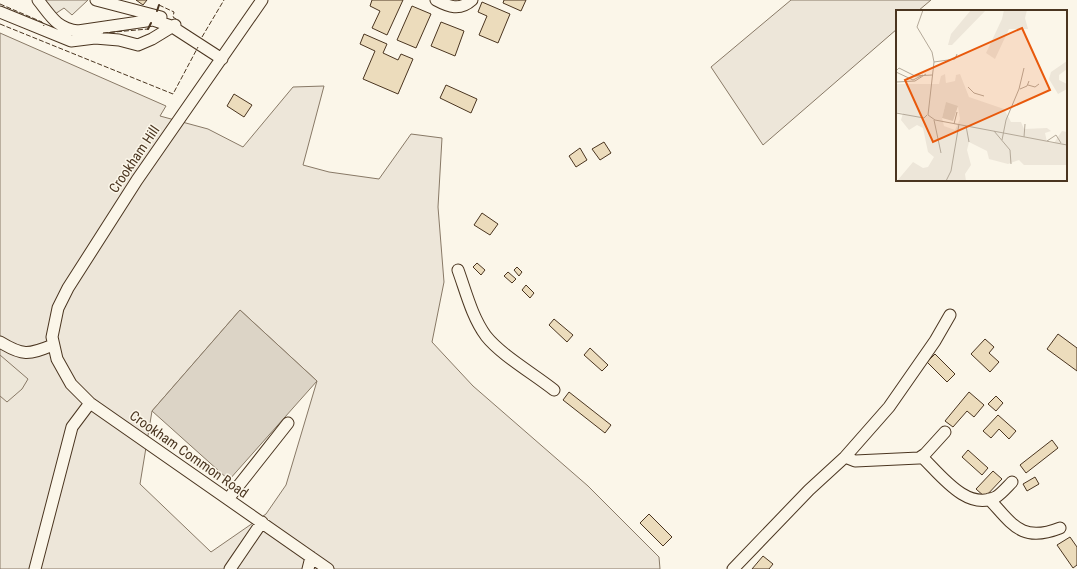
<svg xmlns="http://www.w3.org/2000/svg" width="1077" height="569" font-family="'Roboto Condensed',sans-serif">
  <rect width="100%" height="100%" fill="#fbf6e9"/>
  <!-- green -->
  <path fill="#ede6d9" stroke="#887966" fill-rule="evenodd" d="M791 0H931L918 11H897V29L763 145 711 67Z
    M0 33 166 106 160 116 208 129 243 147 293 87 324 86 303 165 329 172 379 179 411 134 442 138 438 207 444 282 432 342 473 386 588 486 659 557 660 569H0ZM240 310 317 381 286 485 266 514 211 552 140 484 152 411Z"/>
  <!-- parking -->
  <path fill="#ede7d9" stroke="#887966" d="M44 0H88L72 15 64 8 55 14Z
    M0 355 28 379 22 389 7 402 0 396Z"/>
  <!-- water -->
  <path fill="#dcd4c6" stroke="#887966" d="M240 310 317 381 229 480 152 411Z"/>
  <!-- building -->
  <path fill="#ecdcbc" stroke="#4a3520" d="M136 0H147L143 5Z
    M372 0H403L387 35 372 28 380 11 370 6Z
    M504 0H526L521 11 503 3Z
    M482 2 510 14 498 43 479 35 487 16 478 12Z
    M412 6 431 14 416 48 397 40Z
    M441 22 464 31 455 56 431 46Z
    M364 34 387 44 383 53 398 60 401 54 413 59 398 94 363 79 375 51 360 44Z
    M446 85 477 99 471 113 440 98Z
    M234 94 252 105 244 117 227 106Z
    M604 142 611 153 600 160 592 149Z
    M580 148 587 160 576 167 569 156Z
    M482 213 498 224 490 235 474 225Z
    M477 263 485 270 481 275 473 267Z
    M517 267 522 272 519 276 514 270Z
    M508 272 516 279 512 283 504 276Z
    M526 285 534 293 530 298 522 290Z
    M554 319 573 335 567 342 549 325Z
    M1058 334 1077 348V371L1047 349Z
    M985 339 994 347 989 353 999 362 990 372 971 354Z
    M590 348 608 365 602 371 584 355Z
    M935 354 955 374 947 382 927 362Z
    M569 392 611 425 605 433 563 400Z
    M969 392 984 405 974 417 967 411 953 427 945 421Z
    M996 396 1003 403 996 411 988 404Z
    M998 415 1016 431 1009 439 999 429 991 438 983 431Z
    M1052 440 1058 448 1026 473 1020 465Z
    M968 450 988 468 982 475 962 457Z
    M993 471 1002 479 985 497 976 489Z
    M1035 477 1039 484 1027 491 1023 484Z
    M649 514 672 537 663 546 640 523Z
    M1070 537 1077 547V565L1073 568 1057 545Z
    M763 556 773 564 769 569H752Z"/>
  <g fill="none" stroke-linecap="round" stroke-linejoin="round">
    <!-- minor casing -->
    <g stroke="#4a3520" stroke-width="13">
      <path id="minor" d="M38 0C51 16 56 28 78 31L153 20 171 26 222 59
        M96 0 161 17
        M262 0 137 180 68 288 58 308 52 337 57 359 71 384 90 403 328 569
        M436 0C449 7 460 11 472 0
        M0 12 71 41 95 38 119 40 138 45 152 39 175 25
        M458 270C466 292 472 317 486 336 501 355 534 374 554 390
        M0 342C23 356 28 355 53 345
        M845 457 855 461 919 458 925 454 945 432
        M922 457C940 474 967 512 996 497 1001 494 1007 487 1012 482
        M228 499 288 423
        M989 499C1013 525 1022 543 1060 528
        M35 569 72 427 90 403
        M230 569 262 522
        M308 569 311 557
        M733 569 809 490 845 457 889 407 935 341 950 315"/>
    </g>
    <!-- minor -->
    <use href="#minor" stroke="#fbf6e9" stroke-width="11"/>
    <!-- fence -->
    <path stroke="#4a3520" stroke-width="1" stroke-dasharray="5 2" stroke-linecap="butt" d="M0 4 42 22 44 26
      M159 5 174 12 173 17 176 19
      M0 24 173 94 198 47
      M103 33 148 29
      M202 37 224 0"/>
    <!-- wall -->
    <path stroke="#4a3520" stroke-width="2" d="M157 11 159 5
      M148 29 151 23"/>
  </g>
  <g text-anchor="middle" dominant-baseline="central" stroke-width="3" stroke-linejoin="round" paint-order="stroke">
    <!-- street labels -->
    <g font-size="14" fill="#4a3520" stroke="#fbf6e9">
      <text transform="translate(134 159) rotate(-56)">Crookham Hill</text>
      <text transform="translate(189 454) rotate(35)">Crookham Common Road</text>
    </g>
  </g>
  <!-- overview -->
  <g transform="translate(896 10)">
    <rect width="171" height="171" fill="#fbf6e9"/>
    <path d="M75 0H90L56 35H52L55 24ZM108 0H131L129 8 132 19H113L99 49 90 43 106 9ZM171 51V59L163 65V70L171 74V79L162 84 153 69 155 62ZM49 64 50 73 59 71 60 65 64 64 73 87 108 99 115 112H125L128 119 151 118 155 121 149 123 151 132 158 133 166 121 171 122V155H128L123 150 112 154 93 149 91 141 73 132 71 140 75 155 69 164 70 171H1L17 152 27 158 32 157 38 147 32 142 27 118 21 115 13 120 5 110 7 103 0 102V74H43L45 66ZM50 93 62 97 64 109 59 120 48 116 46 108Z" fill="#ede6d9" fill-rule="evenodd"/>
    <path d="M50 92 62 96 57 111 46 108Z" fill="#dcd4c6"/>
    <path fill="none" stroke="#b4a999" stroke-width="1" d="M27 0 21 17 36 42 38 52 32 105M38 52 59 49 61 44M0 61 3 58 19 66 36 65M0 62 17 70 27 65M0 72 19 71 30 64M132 75 139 77 143 74M72 77 78 83 88 86M124 79 131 76 133 71M0 103 28 108 31 105M32 105 39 110 171 135M38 110 45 143M58 114 61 102M70 116 73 132M98 121 114 140 115 154M128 127 129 114M106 130 110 110 123 79 128 58M151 131 160 125 165 133M50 171 55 161 63 114"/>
    <path fill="#e8590c" fill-opacity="0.15" stroke="#e8590c" stroke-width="2" d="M126 18 154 80 37 132 9 70Z"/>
    <rect width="171" height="171" fill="none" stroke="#4a3520" stroke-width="2"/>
  </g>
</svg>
